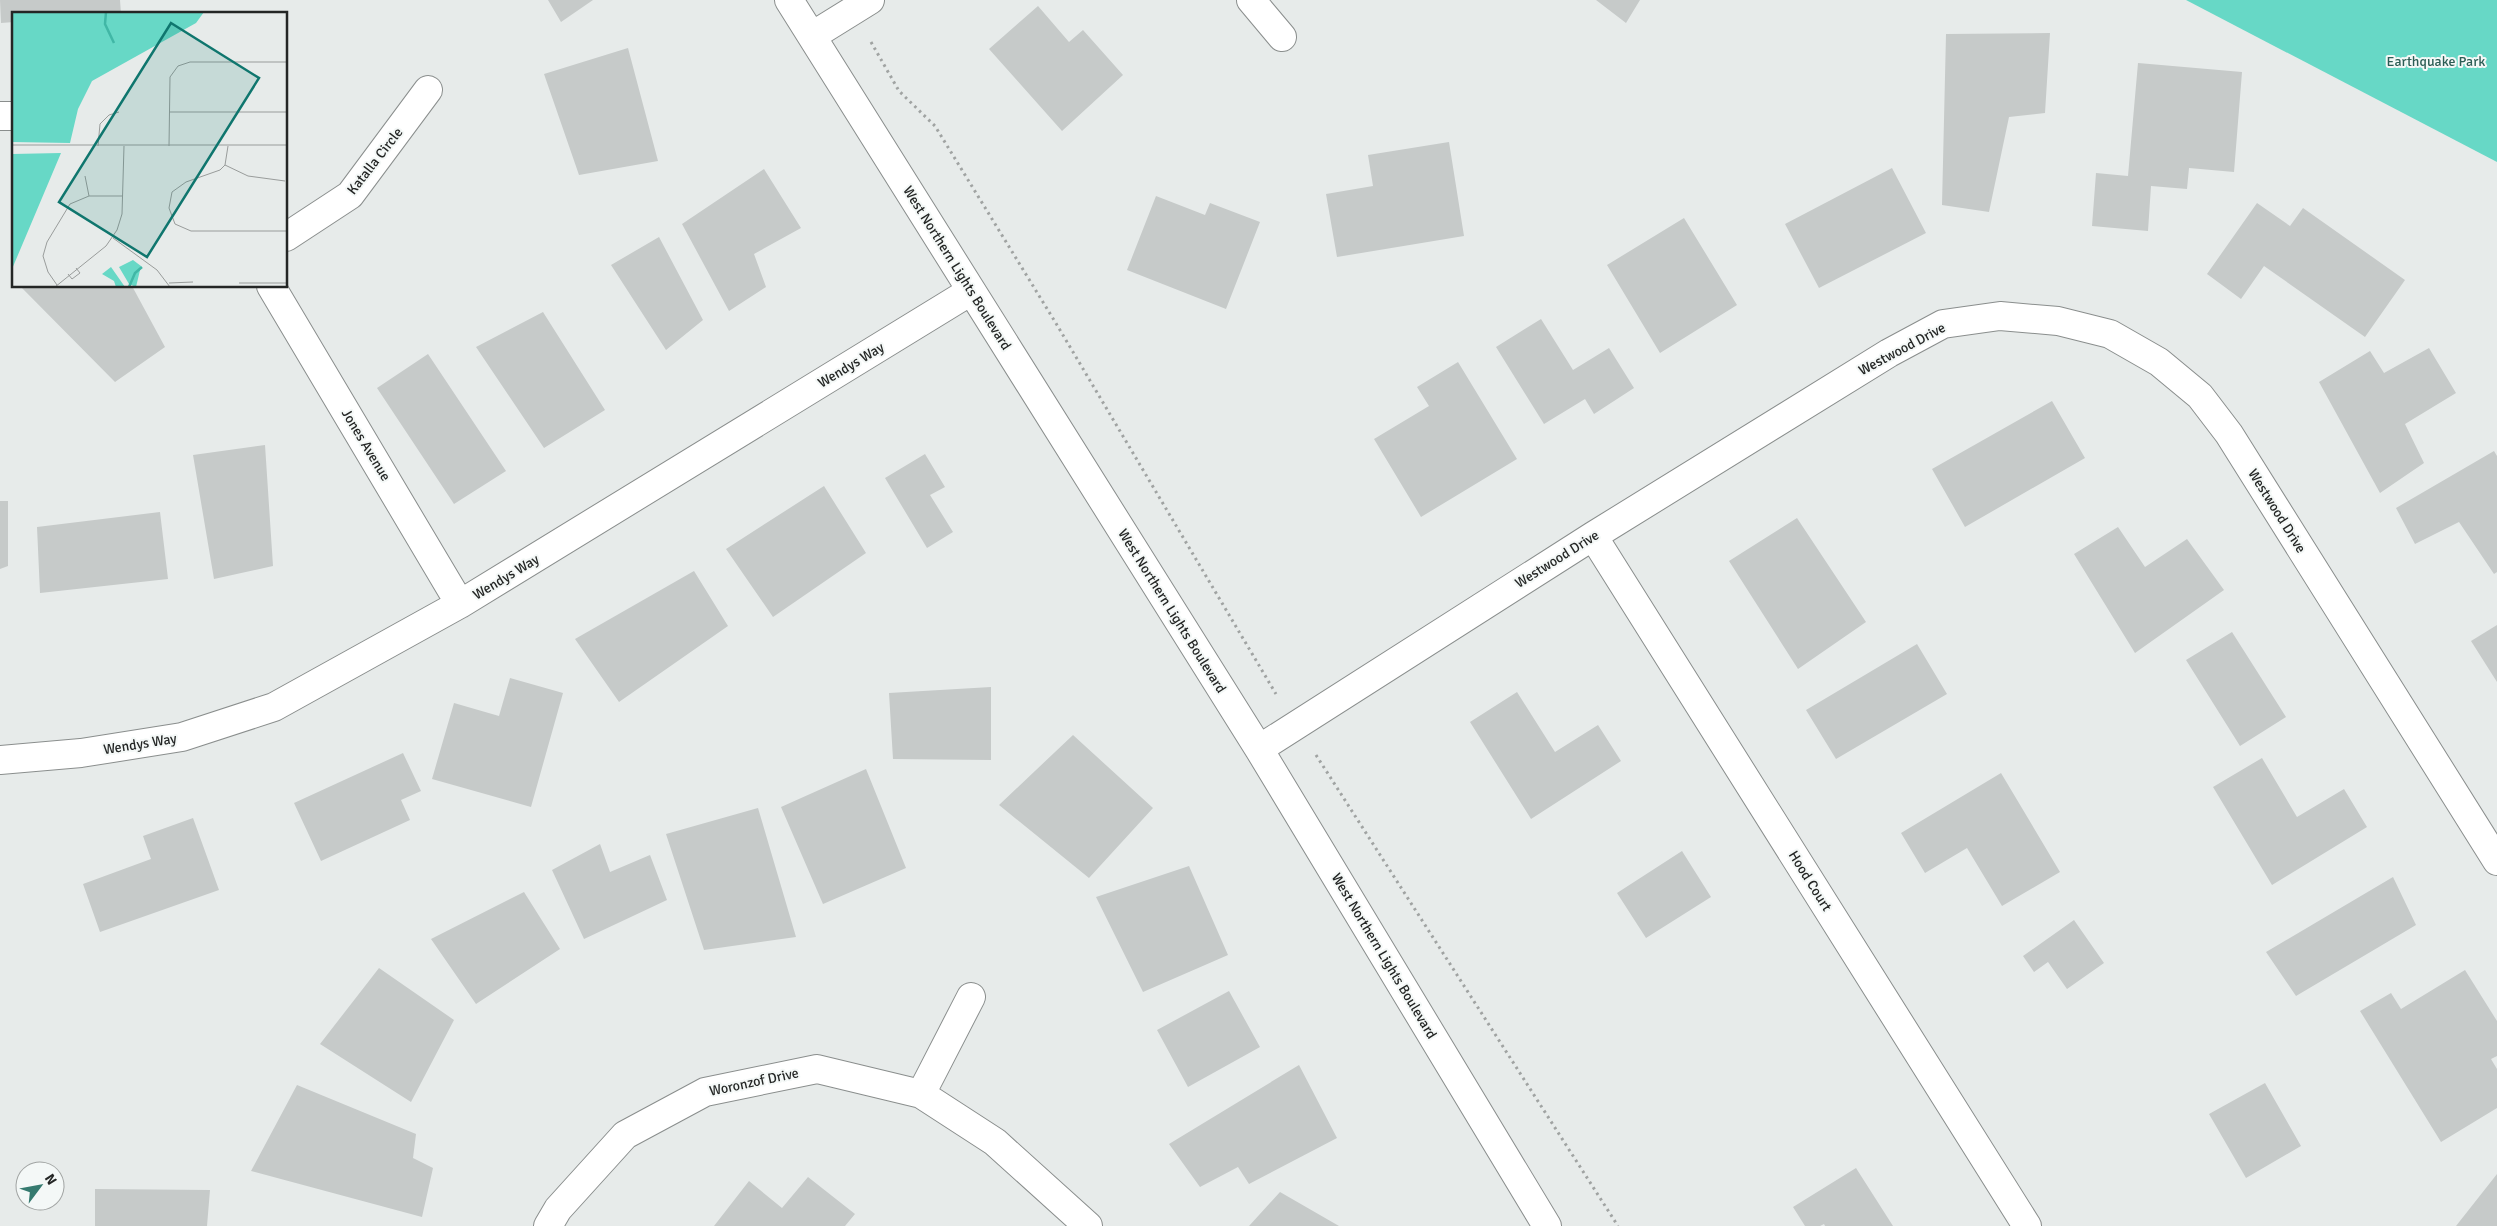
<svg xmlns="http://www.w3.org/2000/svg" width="2497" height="1226" font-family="Signika,sans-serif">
  <rect width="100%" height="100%" fill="#e7ebea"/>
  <!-- green -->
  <path fill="#67d8c6" d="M2186 0H2497V162Z"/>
  <!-- building -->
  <path fill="#c6cac9" d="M0 0H120L121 14H14V22L1 23Z
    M548 0H593L561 22Z
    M1596 0H1640L1626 23Z
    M1038 6 1069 42 1083 30 1123 75 1062 131 989 49Z
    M2050 33 2045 113 2009 117 1989 212 1942 205 1946 34Z
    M628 48 658 161 579 175 544 74Z
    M2138 63 2242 72 2234 172 2189 168 2187 189 2151 186 2148 231 2092 226 2096 173 2128 176Z
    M1449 142 1464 236 1337 257 1326 194 1373 186 1368 155Z
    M1892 168 1926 233 1819 288 1785 224Z
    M764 169 801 228 754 254 766 287 729 311 682 224Z
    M1156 196 1205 215 1210 203 1260 222 1226 309 1127 270Z
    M2257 203 2290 226 2303 208 2405 280 2365 337 2264 266 2241 299 2207 274Z
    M1684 218 1737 305 1660 353 1607 265Z
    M659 237 703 320 666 350 611 265Z
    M20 286H132L165 347 115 382Z
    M543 312 605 410 544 448 476 347Z
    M1541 319 1573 370 1609 348 1634 388 1594 414 1585 399 1544 424 1496 347Z
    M2429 348 2456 393 2405 424 2424 463 2380 493 2319 382 2370 351 2384 373Z
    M428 354 506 471 454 504 377 388Z
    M1458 362 1517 459 1421 517 1374 439 1429 406 1417 387Z
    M2052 401 2085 458 1965 527 1932 469Z
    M265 445 273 566 214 579 193 455Z
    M2494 451 2497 456V572L2494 574 2459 522 2415 544 2396 508Z
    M925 454 945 487 930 495 953 532 927 548 885 478Z
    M824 486 866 553 773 617 726 549Z
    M0 501H8V566L0 569Z
    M160 512 168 579 40 593 37 527Z
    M1797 518 1866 622 1798 669 1729 561Z
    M2118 527 2145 567 2187 539 2224 590 2135 653 2074 554Z
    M694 571 728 626 619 702 575 639Z
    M2497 625V682L2471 641Z
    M2232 632 2286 717 2240 746 2186 660Z
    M1917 644 1947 694 1836 759 1806 710Z
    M510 678 563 693 531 807 432 779 454 703 499 716Z
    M991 687V760L893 759 889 693Z
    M1517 692 1555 752 1598 725 1621 761 1531 819 1470 722Z
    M1073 735 1153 808 1089 878 999 805Z
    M403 753 421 791 401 800 410 820 321 861 294 803Z
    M2262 758 2297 817 2344 789 2367 827 2272 885 2213 787Z
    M866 769 906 868 823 904 781 807Z
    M2001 773 2060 872 2002 906 1967 848 1925 873 1901 833Z
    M758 808 796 937 704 950 666 834Z
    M193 818 219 890 100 932 83 884 151 859 143 836Z
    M600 844 610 872 650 855 667 900 584 939 552 870Z
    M1682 851 1711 897 1646 938 1617 893Z
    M1189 866 1228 955 1143 992 1096 897Z
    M2393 877 2416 925 2296 996 2266 952Z
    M524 892 560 949 476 1004 431 939Z
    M2074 920 2104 963 2067 989 2048 962 2034 972 2023 956Z
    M379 968 454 1020 411 1102 320 1044Z
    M2465 970 2497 1021V1056L2491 1059 2497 1069V1108L2441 1142 2360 1011 2391 993 2401 1009Z
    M1229 991 1260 1047 1188 1087 1157 1030Z
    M1299 1065 1337 1138 1249 1184 1238 1167 1200 1187 1169 1144Z
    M2265 1083 2301 1146 2246 1178 2209 1114Z
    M297 1085 416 1134 413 1158 433 1168 422 1217 251 1171Z
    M1856 1168 1893 1226H1825L1824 1224 1820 1226H1805L1793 1207Z
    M2497 1174V1226H2456Z
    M808 1177 855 1214 845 1226H714L749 1181 782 1208Z
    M95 1189 210 1190 207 1226H95Z
    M1280 1192 1339 1226H1249Z"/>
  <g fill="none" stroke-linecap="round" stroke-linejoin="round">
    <!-- minor casing -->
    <g stroke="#8a8e8d" stroke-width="30">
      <path id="minor" d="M789 0 1259 749 1547 1226
        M1251 0 1282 37
        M812 36 870 0
        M0 116H14
        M286 237 350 195 428 90
        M271 286 460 604
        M1593 536 2027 1226
        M1259 749 1593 536 1889 353 1943 324 2000 316 2058 321 2110 334 2159 362 2200 396 2229 434 2497 861
        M0 760 81 753 182 737 274 707 460 604 971 291
        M921 1094 971 997
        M548 1226 558 1209 625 1135 705 1092 817 1069 921 1094 995 1142 1088 1226"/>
    </g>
    <!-- path -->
    <path stroke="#a0a3a2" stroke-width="3" stroke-dasharray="2.5 4" stroke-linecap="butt" d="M871 42 899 91 935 126 1057 325 1276 694
      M1316 755 1618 1226"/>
    <!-- minor -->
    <use href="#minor" stroke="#fff" stroke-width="28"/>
  </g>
  <g text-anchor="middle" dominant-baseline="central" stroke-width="4" stroke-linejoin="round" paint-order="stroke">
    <!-- park labels -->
    <g font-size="14" fill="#2c5d55" stroke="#f4f8f7">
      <text x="2436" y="61">Earthquake Park</text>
    </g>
    <!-- street labels -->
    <g font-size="14" fill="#242625" stroke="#f4f8f7">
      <text transform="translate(375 161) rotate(-52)">Katalla Circle</text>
      <text transform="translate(957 268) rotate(58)">West Northern Lights Boulevard</text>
      <text transform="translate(1902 349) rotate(-28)">Westwood Drive</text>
      <text transform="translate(851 365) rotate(-31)">Wendys Way</text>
      <text transform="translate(366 445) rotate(59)">Jones Avenue</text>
      <text transform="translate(2277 511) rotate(58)">Westwood Drive</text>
      <text transform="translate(1557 559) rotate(-32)">Westwood Drive</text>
      <text transform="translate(506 577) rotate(-31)">Wendys Way</text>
      <text transform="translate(1172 611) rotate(58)">West Northern Lights Boulevard</text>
      <text transform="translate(140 744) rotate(-9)">Wendys Way</text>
      <text transform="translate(1810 881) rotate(58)">Hood Court</text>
      <text transform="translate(1384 956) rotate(59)">West Northern Lights Boulevard</text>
      <text transform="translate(754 1082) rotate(-12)">Woronzof Drive</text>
    </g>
  </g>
  <!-- overview -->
  <g transform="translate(12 12)">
    <rect width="275" height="275" fill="#e7ebea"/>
    <path d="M0 0H192L184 11 80 69 66 97 58 131 0 130ZM49 141 0 257V142ZM121 248 129 254 124 275 117 272 107 255ZM99 255 113 275H104L102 269 90 262Z" fill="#67d8c6"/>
    <path fill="none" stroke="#41b7a6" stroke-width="2.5" d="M94 0 93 12 102 31M117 275 123 261 130 255"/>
    <path fill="none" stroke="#999c9b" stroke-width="1" d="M157 100H275M0 133H275M86 134 88 112 97 103 107 100M157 134 158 65 166 54 178 50H275M216 134 213 153 208 158 174 170 160 180 157 196 163 212 179 219H275M213 153 236 164 273 169M73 164 77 184M101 226 145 258 158 275M56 262 60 267 68 261 64 256M157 271 181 270M227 271H275M45 273 36 260 31 244 35 230 58 192 77 184H111M43 275 94 234 105 218 110 202 112 134"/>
    <path fill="#0f766e" fill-opacity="0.15" stroke="#0f766e" stroke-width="2.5" d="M159 11 247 66 135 245 47 190Z"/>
    <rect width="275" height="275" fill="none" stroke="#242625" stroke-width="2.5"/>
  </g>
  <!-- north arrow -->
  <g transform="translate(40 1186) rotate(58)"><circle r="24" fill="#f4f8f7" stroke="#a1a4a3"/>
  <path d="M0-4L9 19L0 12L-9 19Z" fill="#357a6f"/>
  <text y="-8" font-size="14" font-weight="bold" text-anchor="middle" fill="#242625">N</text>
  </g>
</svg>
